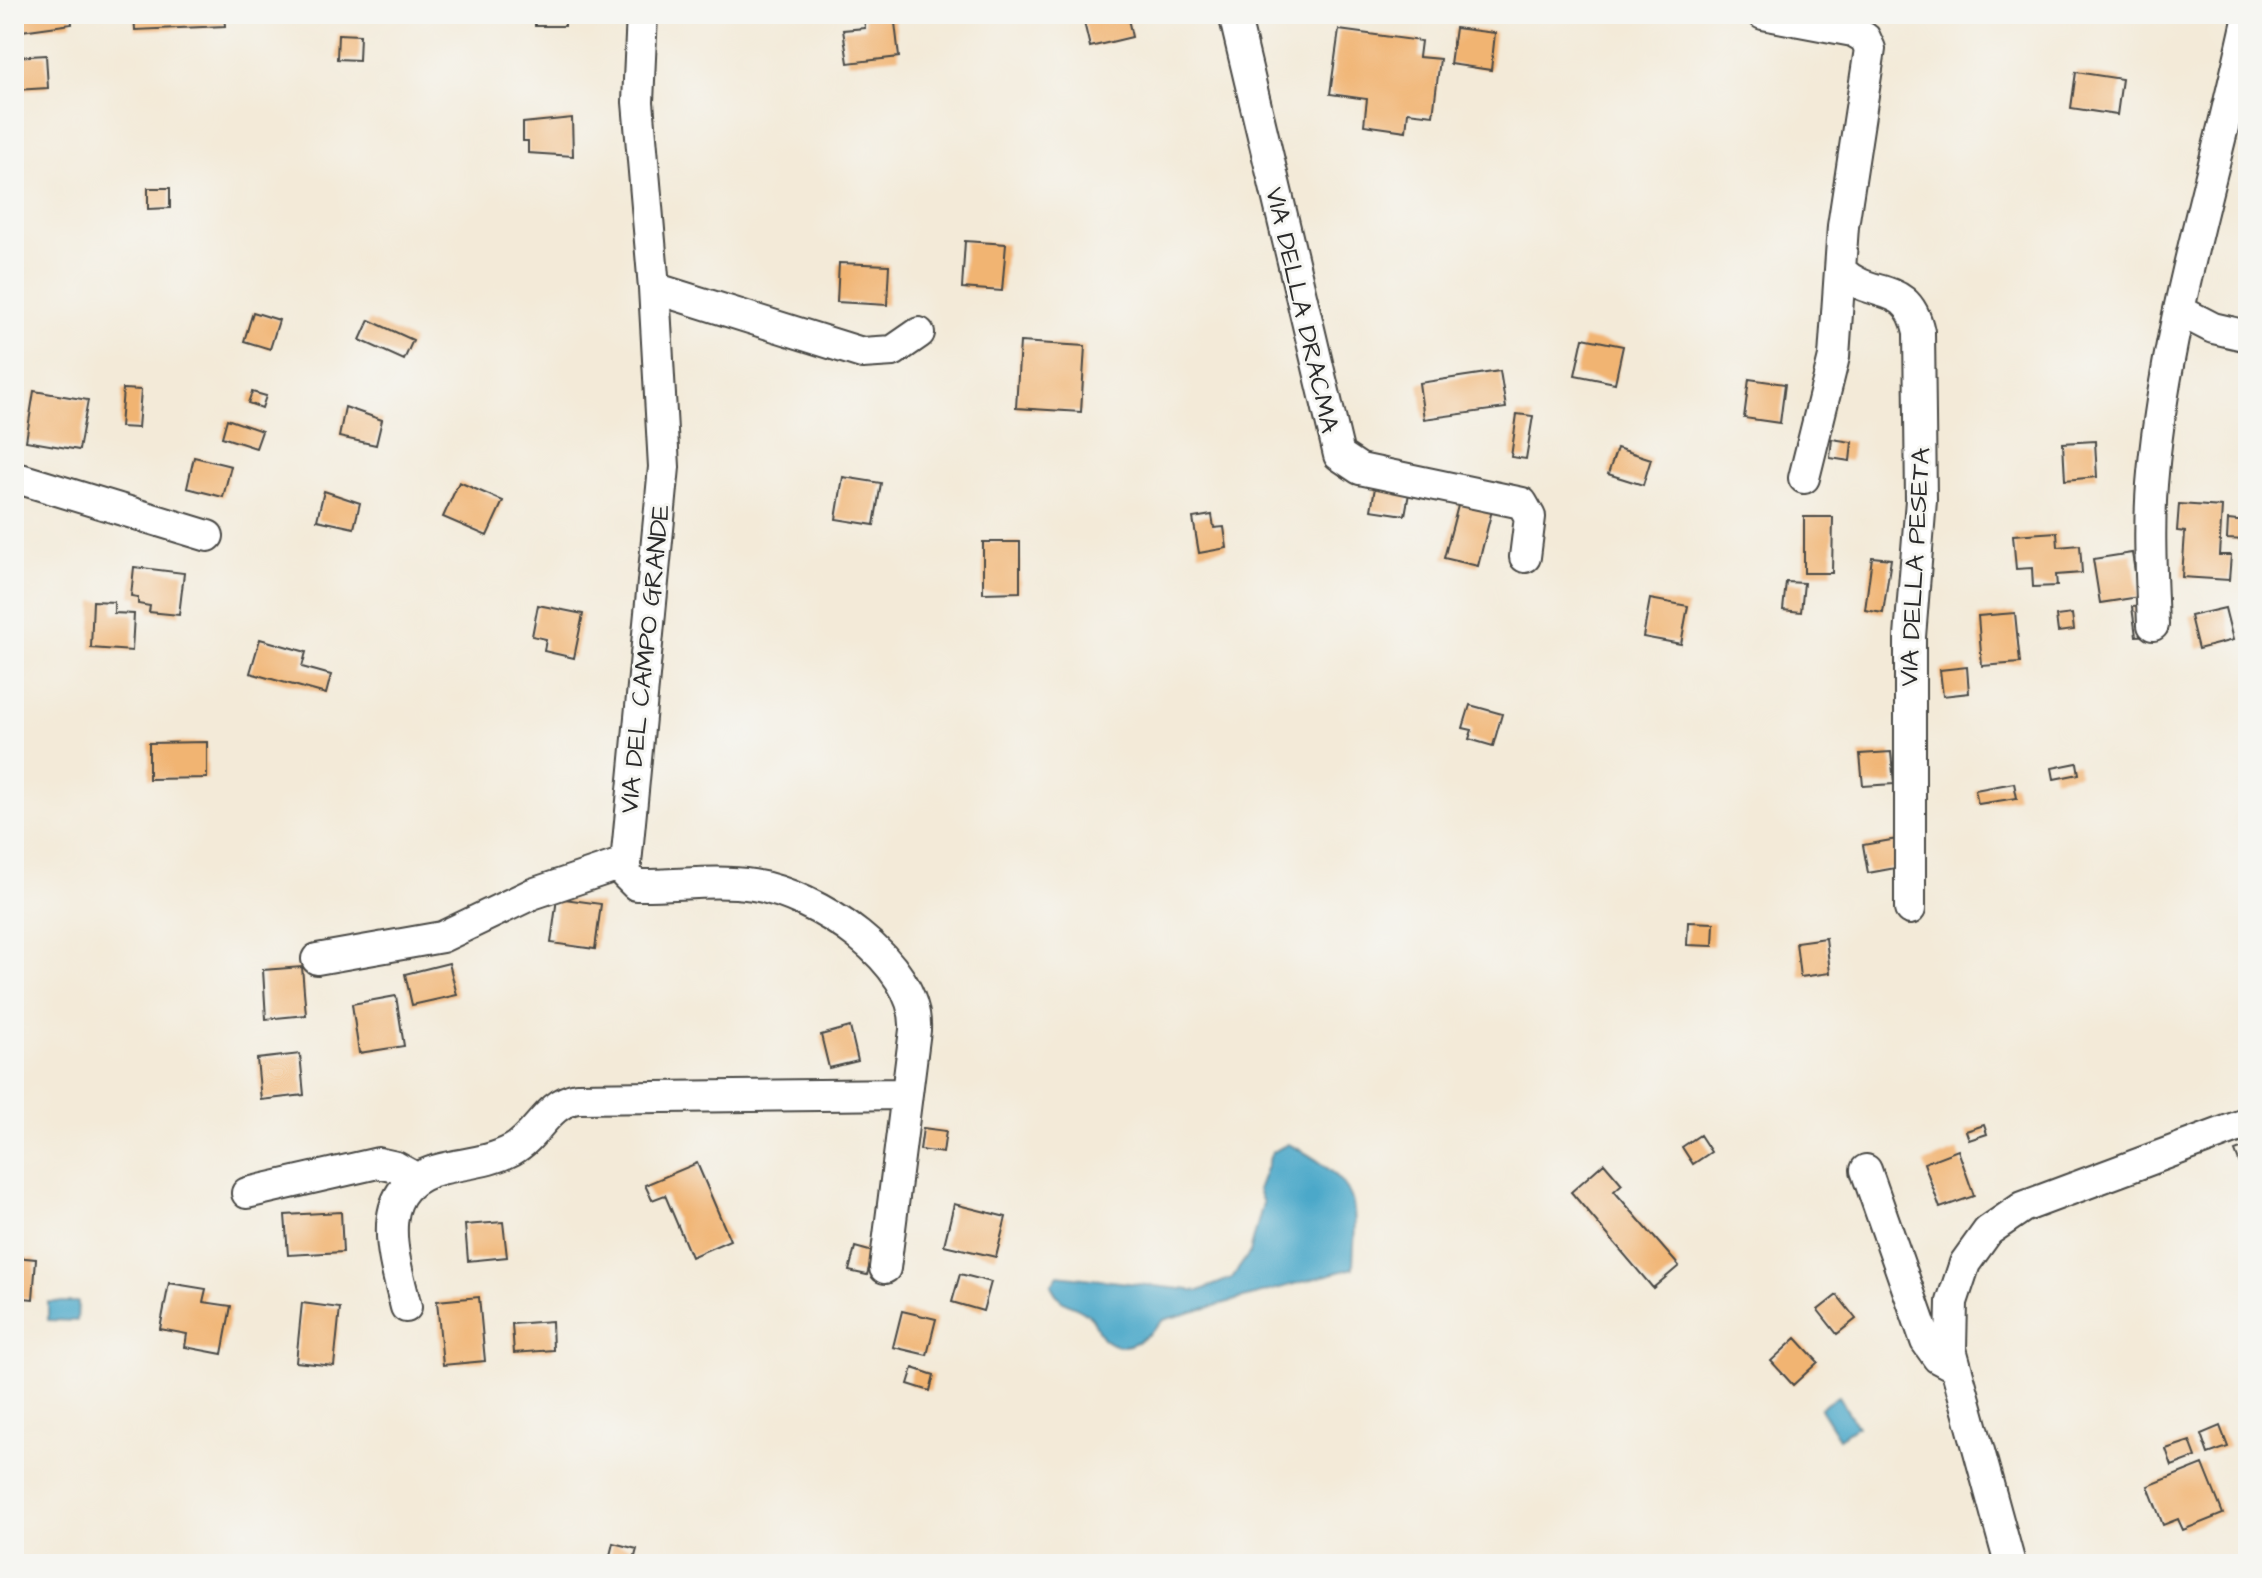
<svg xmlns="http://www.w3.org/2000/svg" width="2262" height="1578" font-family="'Architects Daughter',sans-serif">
  <rect width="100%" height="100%" fill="#f6f6f2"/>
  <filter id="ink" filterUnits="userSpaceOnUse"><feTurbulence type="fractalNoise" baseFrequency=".0125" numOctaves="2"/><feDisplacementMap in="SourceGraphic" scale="16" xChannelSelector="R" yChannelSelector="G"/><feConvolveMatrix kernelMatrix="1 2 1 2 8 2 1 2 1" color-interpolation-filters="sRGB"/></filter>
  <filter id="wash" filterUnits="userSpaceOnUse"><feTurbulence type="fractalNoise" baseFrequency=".006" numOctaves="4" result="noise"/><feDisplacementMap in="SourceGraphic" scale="32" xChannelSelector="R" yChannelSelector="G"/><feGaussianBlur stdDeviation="1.8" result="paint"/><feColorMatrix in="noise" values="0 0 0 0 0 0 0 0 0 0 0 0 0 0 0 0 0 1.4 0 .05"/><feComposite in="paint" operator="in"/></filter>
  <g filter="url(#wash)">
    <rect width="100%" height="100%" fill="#f3ead8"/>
    <!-- water -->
    <path fill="#4ba8c9" stroke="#3b6a7a" stroke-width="2" d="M1288 1144C1310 1154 1342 1174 1351 1197 1358 1216 1353 1248 1353 1268L1163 1320C1148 1336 1125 1358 1103 1338 1097 1332 1096 1321 1090 1316 1074 1301 1062 1309 1051 1285L1058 1275 1199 1291 1232 1278 1250 1252 1263 1203 1258 1190 1272 1152Z
      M48 1302H78L77 1321 48 1320Z
      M1838 1396 1857 1426 1839 1438 1820 1408Z"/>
    <g id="blocks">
      <!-- building -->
      <path fill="#f1b472" d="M14 14H71L72 24 14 32Z
        M134 14H224L225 26 135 30Z
        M521 14H565V26H535V20H522Z
        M878 14H894L899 57 848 63 843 30 865 28 864 16Z
        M1082 14H1127L1132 37 1090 47Z
        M1455 28 1495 33 1491 70 1450 64Z
        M1339 30 1421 41 1419 57 1440 59 1433 115 1408 112 1406 131 1364 125 1367 99 1330 94Z
        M338 34 360 35 359 60 337 59Z
        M46 55 48 88 15 90 14 57Z
        M2076 72 2122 79 2117 115 2071 108Z
        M572 118 573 156 528 153V141H523V123Z
        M148 188H170V208L148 209Z
        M965 241 1006 244 1002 291 962 288Z
        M839 263 889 265 887 305 837 302Z
        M253 312 279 320 270 349 244 341Z
        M369 320 413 340 404 360 360 340Z
        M1583 338 1623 346 1615 383 1575 375Z
        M1020 342 1085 346 1081 412 1016 408Z
        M1500 371 1506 408 1424 419 1419 383Z
        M1749 379 1785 384 1780 423 1744 418Z
        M123 389 141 390 138 428 120 427Z
        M34 391 88 400 79 450 26 441Z
        M252 392 266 396 262 408 248 403Z
        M345 407 382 420 376 445 339 437Z
        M1517 414 1533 416 1526 459 1511 457Z
        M227 419 262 431 256 448 222 437Z
        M1832 439 1852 442 1850 461 1830 458Z
        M2095 441 2097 477 2065 480 2063 443Z
        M1617 448 1651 459 1643 485 1608 474Z
        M194 457 231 466 223 497 187 488Z
        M843 477 881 483 874 525 836 519Z
        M459 482 503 501 487 536 443 517Z
        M1376 482 1410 488 1405 515 1371 510Z
        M324 491 360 503 354 528 317 520Z
        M1459 502 1492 510 1478 566 1444 558Z
        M2179 504 2222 507 2219 555H2231L2229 580 2182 577 2185 532 2177 531Z
        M1212 515 1214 528 1224 527 1227 548 1199 553 1193 518Z
        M1804 517H1833L1832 573H1804Z
        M2228 520 2247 522 2246 540 2227 539Z
        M2057 532 2058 547 2080 545 2082 573 2056 575 2057 586 2033 587 2032 568 2016 569 2013 535Z
        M983 542H1020V592L983 593Z
        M2132 553 2139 597 2100 603 2093 559Z
        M1872 557 1891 559 1883 613 1865 610Z
        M134 567 184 573 179 615 149 612 150 606 138 604V597L131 596Z
        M1786 582 1804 583 1801 612 1783 610Z
        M1650 599 1688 606 1681 644 1643 637Z
        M93 601 114 602V613L134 614 132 651 91 648Z
        M538 605 583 614 574 658 544 651 546 639 532 636Z
        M2149 605 2152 635 2136 636 2132 607Z
        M2225 608 2233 640 2198 649 2190 616Z
        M2015 613 2020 663 1982 666 1978 616Z
        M2072 614 2074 630 2058 632 2056 616Z
        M260 639 306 652 302 667 331 675 326 694 250 673Z
        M1967 667 1969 693 1943 696 1940 670Z
        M1470 705 1502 714 1493 746 1469 739 1472 730 1463 728Z
        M207 742V778L149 779V743Z
        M1891 752 1894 784 1863 786 1860 754Z
        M2077 763 2079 774 2054 779 2052 768Z
        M2014 783 2017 798 1978 804 1975 790Z
        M1897 839 1901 867 1868 873 1863 845Z
        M557 898 601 904 595 949 551 943Z
        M1688 922 1714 923 1713 946 1687 945Z
        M1826 938 1830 973 1800 977 1796 942Z
        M449 963 457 995 412 1005 405 974Z
        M302 967 306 1015 266 1019 263 970Z
        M396 996 404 1046 359 1053 352 1004Z
        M850 1027 858 1061 829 1068 821 1035Z
        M300 1054 304 1095 261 1100 257 1059Z
        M1984 1125 1987 1134 1969 1140 1966 1131Z
        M923 1128 946 1131 943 1153 920 1150Z
        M1700 1135 1711 1152 1693 1164 1682 1147Z
        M2248 1146V1185L2235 1151Z
        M1958 1150 1974 1196 1940 1208 1924 1163Z
        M697 1163 730 1240 691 1257 665 1195 652 1200 645 1185Z
        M1604 1163 1622 1184 1614 1191 1679 1266 1653 1288 1571 1192Z
        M954 1204 1006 1217 996 1257 944 1245Z
        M341 1212 343 1252 288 1255 285 1215Z
        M503 1222 507 1257 468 1261 465 1225Z
        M855 1247 873 1252 867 1275 849 1271Z
        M14 1257 36 1259 33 1299 14 1297Z
        M960 1274 991 1282 983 1311 952 1302Z
        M169 1283 206 1289 203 1302 231 1306 222 1354 185 1347 187 1334 160 1329Z
        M1837 1295 1856 1319 1837 1334 1818 1310Z
        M479 1297 485 1361 443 1365 437 1301Z
        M302 1303 340 1308 334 1366 296 1362Z
        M902 1311 936 1319 927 1355 893 1347Z
        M552 1321 553 1350 514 1353 512 1324Z
        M1796 1338 1818 1362 1793 1385 1771 1361Z
        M913 1368 934 1375 930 1391 908 1384Z
        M2220 1426 2228 1447 2208 1454 2201 1434Z
        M2190 1441 2196 1457 2172 1466 2166 1449Z
        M2203 1464 2223 1514 2183 1530 2178 1519 2163 1525 2148 1486Z
        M613 1543 637 1549 633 1564H608Z"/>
    </g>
  </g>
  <g filter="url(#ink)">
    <use href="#blocks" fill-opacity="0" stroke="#494845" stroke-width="2"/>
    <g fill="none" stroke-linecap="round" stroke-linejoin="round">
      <!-- minor casing -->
      <g stroke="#494845" stroke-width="34">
        <path id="minor" d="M642 14 638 102 654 288 664 467 625 874 636 885C674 886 715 879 753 885 814 894 919 961 915 1030L885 1268
          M1234 14 1339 455 1360 469 1522 503 1530 517 1525 557
          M1763 14 1853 31 1865 38 1870 49 1843 226 1834 357 1804 478
          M1841 271C1872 301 1908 279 1919 332L1921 500 1910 637V909
          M654 288 862 353 893 351 919 333
          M2180 311 2213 328 2248 336
          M14 477 208 536
          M2153 625C2151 574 2148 523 2153 473 2167 319 2216 171 2248 20
          M317 959 442 937 532 894 624 863
          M1866 1170 1926 1341 1938 1358 1955 1367
          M247 1193 378 1163 396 1167 414 1177
          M406 1307C393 1254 370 1186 441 1169 465 1163 490 1162 512 1150 538 1136 546 1104 577 1098L907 1094
          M2010 1564 1951 1349 1952 1302 1965 1263 1988 1231 2023 1207 2248 1123"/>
      </g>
      <!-- minor -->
      <use href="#minor" stroke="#fff" stroke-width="30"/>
    </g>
  </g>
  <g text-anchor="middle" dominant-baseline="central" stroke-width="6" stroke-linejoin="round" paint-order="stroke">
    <!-- street labels -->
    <g font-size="26" fill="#2b2b2b" stroke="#f6f6f2">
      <text transform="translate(1302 310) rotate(77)">VIA DELLA DRACMA</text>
      <text transform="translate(1915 567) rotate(-87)">VIA DELLA PESETA</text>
      <text transform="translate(645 659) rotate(-84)">VIA DEL CAMPO GRANDE</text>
    </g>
  </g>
  <!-- margin -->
  <rect width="2262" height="1578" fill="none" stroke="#f6f6f2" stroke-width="48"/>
</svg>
